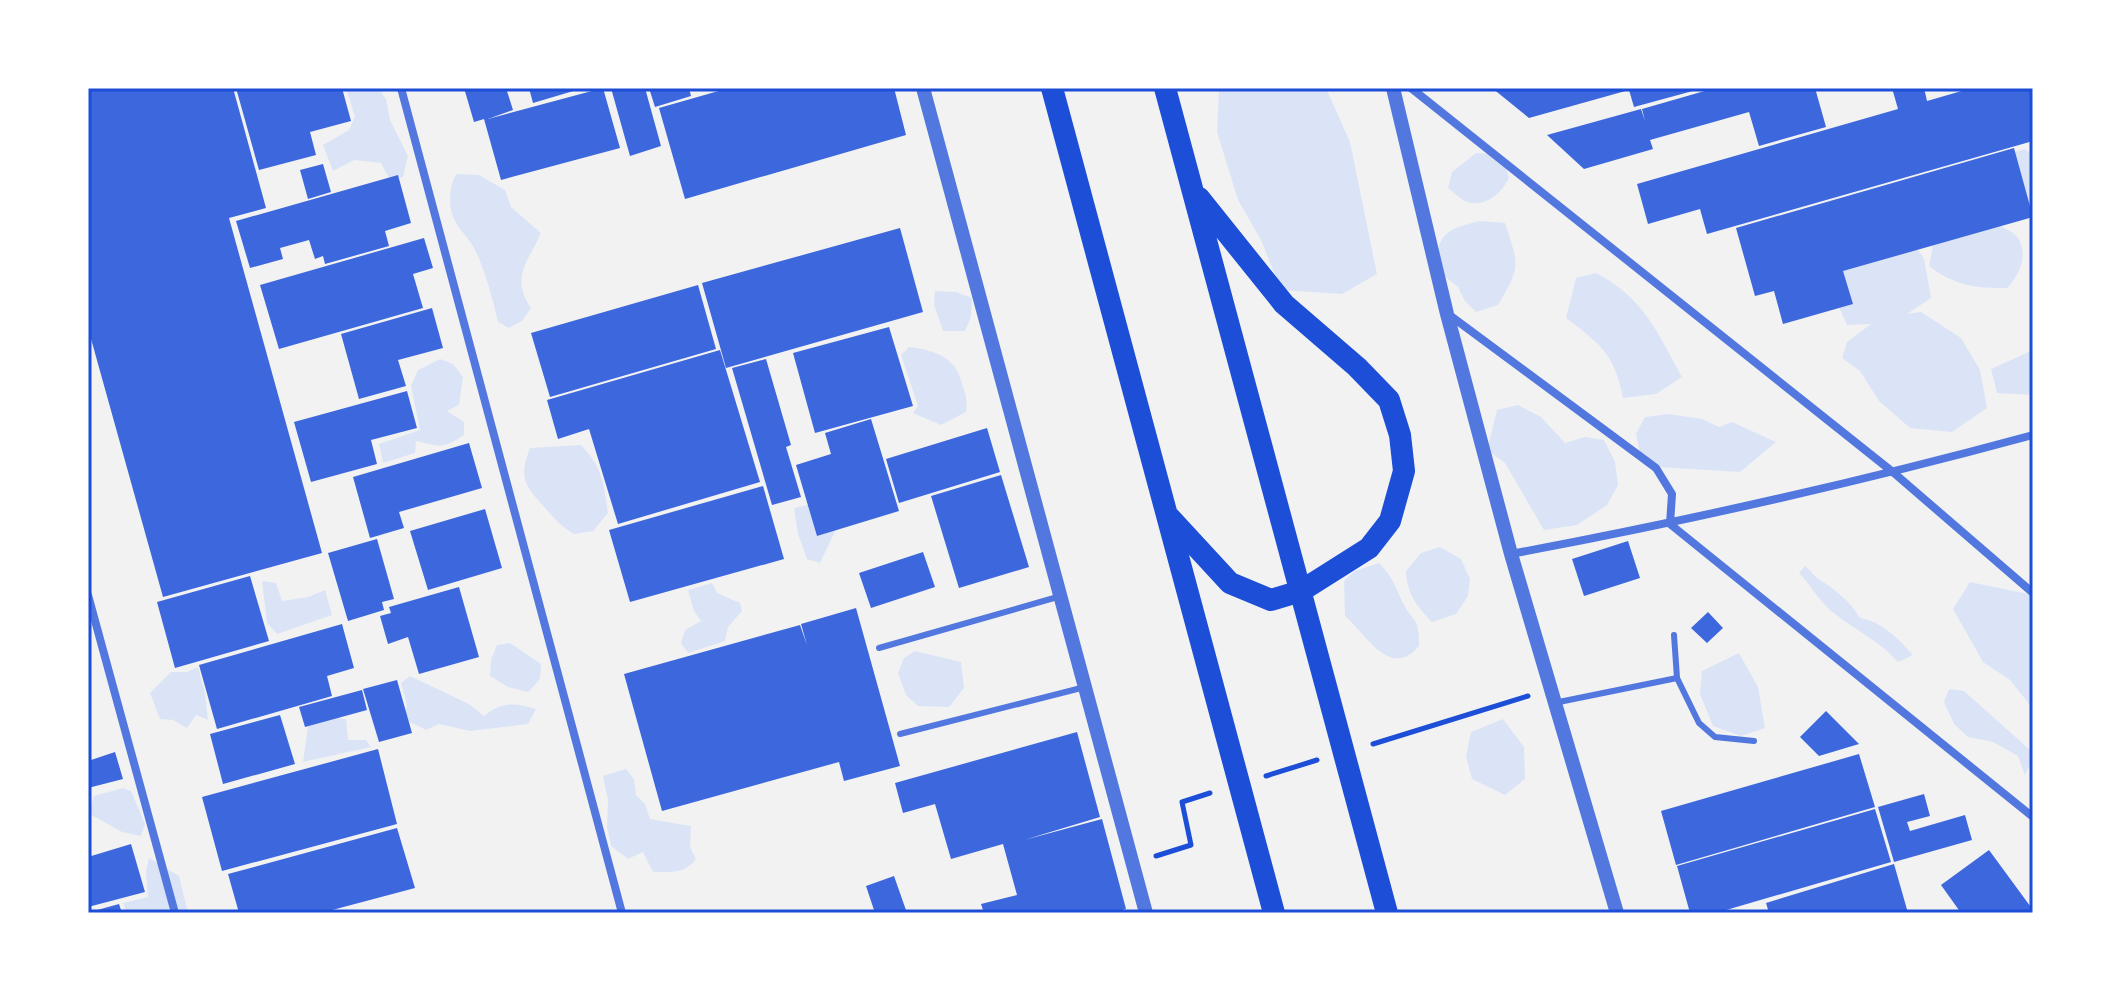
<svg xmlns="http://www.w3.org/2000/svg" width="2121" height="1001" font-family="Mulish,sans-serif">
  <rect width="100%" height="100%" fill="#f2f2f2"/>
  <!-- green -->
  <path fill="#dbe4f7" d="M346 88H378L386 99 390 120 408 156 403 177 389 178 381 163 354 160 333 171 323 145 349 130 355 117Z
    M1219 88H1326L1350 142 1377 274 1342 294 1281 290 1261 240 1238 200 1217 132Z
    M2025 149 2033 155V201L2026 216 2004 154Z
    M1476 153 1502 155 1509 178C1501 194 1484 209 1465 201 1459 198 1453 192 1448 188L1452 172Z
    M457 174 479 175 505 190 511 207 541 233C528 262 510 278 531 308L522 321 509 328 498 322C492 297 486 272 474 248 467 235 454 226 451 210 449 199 450 182 457 174Z
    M1481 221 1505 223C1519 266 1521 266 1498 305L1476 312 1465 301 1458 287 1437 270C1435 234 1448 228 1481 221Z
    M2001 226C2006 229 2015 233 2018 238 2029 256 2019 275 2007 288 1977 289 1953 285 1929 266L1933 245Z
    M1904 228 1924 259 1931 298 1907 314 1921 312 1961 338 1980 370 1987 408 1952 432 1910 428 1879 401 1860 371 1842 358 1847 342 1871 324 1847 325 1825 276Z
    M1596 273C1644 298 1657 332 1682 377L1656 394 1623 398C1614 353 1601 345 1566 318L1576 278Z
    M935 291 956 292 972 298 971 317 965 331H943L934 305Z
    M909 347C933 350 954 356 961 380 965 394 968 398 966 412L941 425 913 413 918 406 901 355Z
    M2033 350V395L1997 393 1991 369Z
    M440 359 453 364 463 377 459 405 447 411 464 422V435C441 450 441 446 416 441L415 453 383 463 379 444 420 430 411 386 418 370Z
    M1518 405 1541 417 1565 443 1585 437 1604 440 1615 462 1618 485 1607 505 1577 525 1544 530 1505 463 1487 450 1497 410Z
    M1668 414 1702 419 1719 427 1732 422 1776 442 1740 472 1658 467 1640 454 1636 434 1645 417Z
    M581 445C602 467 604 483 608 513L593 531 574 534C562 527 555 519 546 509 525 486 518 479 530 448Z
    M808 505 840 521 820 563 807 559 798 534 794 508Z
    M1440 547 1461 559 1470 579 1468 596 1456 614 1432 622C1416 605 1407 594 1406 571L1421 553Z
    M1379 563C1394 579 1393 582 1402 601 1413 624 1419 614 1419 646 1390 680 1368 636 1345 616L1344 581 1355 571Z
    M1805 566C1811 570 1814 577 1820 580 1836 590 1850 601 1860 618 1881 621 1899 639 1913 655L1898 662C1878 639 1850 628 1828 608 1817 598 1810 584 1799 573Z
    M262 581 276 583 282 601 308 597 325 590 332 615 277 634 267 623Z
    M1970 582 2033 595V709L2010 680 1983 662 1953 609Z
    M712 583 717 593 740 603 742 611 728 627 725 641 688 653 681 643 685 630 701 621 694 611 688 590Z
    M510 643 541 664 540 679 528 692 508 687 490 676 491 660 497 645Z
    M915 651 961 662 964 688 949 707 918 706 906 695 898 673 904 658Z
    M1739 653 1758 687 1765 728 1741 736 1713 726 1700 694 1702 671Z
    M198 667 205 693 208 720 196 715 187 728 173 720 160 719 150 693 171 672H187Z
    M410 676 469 704 484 716C500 702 515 702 536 709L528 724 470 731 439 724 426 730 404 719 407 705 401 683Z
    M1949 689 1964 691 2029 749 2033 758 2025 775 2018 756 1993 742 1968 737 1954 724 1944 702Z
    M324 716 346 719 348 740H366L371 747 303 762 309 719Z
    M1503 719 1524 747 1525 779 1505 795 1472 779 1466 756 1471 732Z
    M626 769 634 779 636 795 645 804 650 819 691 826 690 847 696 859C685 874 671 872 653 872L643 852 628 859 611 846 607 827 608 800 603 776Z
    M123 788 131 791 145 824 141 836 122 832 88 813 94 796Z
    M149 858 179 876 188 913H127L123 903 148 897 146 872Z"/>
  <!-- building -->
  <path fill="#3d67dc" d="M88 88H233L266 208 229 218 322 553 163 597 88 328Z
    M236 88H342L351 121 310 132 316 155 259 170Z
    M464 88H506L513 110 488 119 603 88 620 148 501 180 484 119 474 122Z
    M529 88H580V89L533 103Z
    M611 88H645L661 146 630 156Z
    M649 88H689L691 96 655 107Z
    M729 88H894L906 135 685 199 659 108Z
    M1492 88H1700V89L1634 107 1629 90 1529 118Z
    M1715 88H1815L1826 127 1759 146 1749 112 1650 140 1653 149 1584 169 1547 135 1641 109 1645 121 1642 109Z
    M1892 88H1924L1927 101 1972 88H2033V141L1707 234 1700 209 1648 224 1637 184 1898 109Z
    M2014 148 2033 217 1843 271 1853 304 1783 324 1774 291 1755 296 1736 228Z
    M323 164 331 192 308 199 300 170Z
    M398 175 411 223 385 231 389 246 325 264 323 256 315 259 309 240 280 248 283 259 250 268 236 221Z
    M900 228 923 312 726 368 702 283Z
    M424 238 433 268 413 274 423 308 279 349 260 285Z
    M698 285 716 349 550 397 531 333Z
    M432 308 443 348 398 360 406 386 359 399 341 334Z
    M889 327 913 406 815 433 793 353Z
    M720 350 760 482 618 524 589 429 558 439 547 400Z
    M766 359 791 445 786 447 801 497 772 505 732 368Z
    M407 391 417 428 371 440 377 464 311 482 294 422Z
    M871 419 899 511 817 536 796 465 831 454 825 433Z
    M987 428 1000 472 899 503 886 459Z
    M469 443 482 488 399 512 404 528 370 538 353 477Z
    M1001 475 1029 567 959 588 931 496Z
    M763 486 784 559 630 602 609 530Z
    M485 509 502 568 428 590 410 531Z
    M377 539 394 599 382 602 384 610 348 621 328 553Z
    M1628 541 1640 578 1584 596 1572 559Z
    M923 552 935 587 871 608 859 573Z
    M250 576 269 641 175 668 157 602Z
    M459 587 479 657 419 674 408 637 388 644 380 616 391 613 389 607Z
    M856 608 900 766 844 781 839 762 662 811 624 674 800 625 807 645 801 624Z
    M1708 612 1723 628 1707 643 1691 628Z
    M342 624 354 668 327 676 332 696 217 729 199 665Z
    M397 680 412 733 379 742 363 689Z
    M362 690 367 710 305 727 299 707Z
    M1826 711 1859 744 1819 756 1800 737Z
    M280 715 295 764 223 784 210 734Z
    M1077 732 1100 817 1024 840 1102 819 1126 909 1111 913H984L981 904 1017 895 1003 844 951 859 935 804 903 813 895 783Z
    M378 749 397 824 222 871 202 797Z
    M115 752 123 779 88 788V761Z
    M1859 754 1875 807 1676 865 1661 811Z
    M1924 794 1930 816 1907 822 1910 831 1965 815 1972 840 1894 862 1878 807Z
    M1875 809 1891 862 1716 913H1690L1677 866Z
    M397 828 415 888 321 913H239L228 874Z
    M131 844 145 892 88 907V857Z
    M1989 850 2033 910V913H1961L1941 885Z
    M1894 864 1908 913H1769L1766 903Z
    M894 876 907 913H875L866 886Z
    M119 904 122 913H90V912Z"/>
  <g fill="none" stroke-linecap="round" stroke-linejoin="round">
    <!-- path -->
    <path stroke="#1d4ed8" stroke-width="5" d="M1373 744 1528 696
      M1266 776 1317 760
      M1156 856 1191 845 1182 802 1210 793"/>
    <!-- service -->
    <path stroke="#5277de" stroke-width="6" d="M1674 635 1677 678
      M879 648 1061 596
      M1554 703 1677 678 1699 723 1715 737 1754 741
      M900 734 1085 687"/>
    <!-- minor -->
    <path stroke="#5277de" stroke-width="8" d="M401 88 622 913
      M1411 88 1894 473 2033 593
      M1448 314 1656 468 1672 494 1670 524 2033 817
      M1511 554C1687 521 1860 482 2033 435
      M88 595 175 913"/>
    <!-- tertiary -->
    <path stroke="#5277de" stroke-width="14" d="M923 88 1146 913
      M1393 88 1447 314 1511 554 1617 913"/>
    <!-- trunk -->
    <path stroke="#1d4ed8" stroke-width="22" d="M1052 88 1274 913
      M1165 88 1387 913
      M1170 518 1230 583 1271 600 1301 591 1369 548 1390 521 1404 471 1400 435 1389 400 1357 367 1284 304 1199 198"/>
  </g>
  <!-- border -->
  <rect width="2121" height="1001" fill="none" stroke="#ffffff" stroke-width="180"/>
  <rect x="90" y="90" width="1941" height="821" fill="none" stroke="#1d4ed8" stroke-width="3"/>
</svg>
